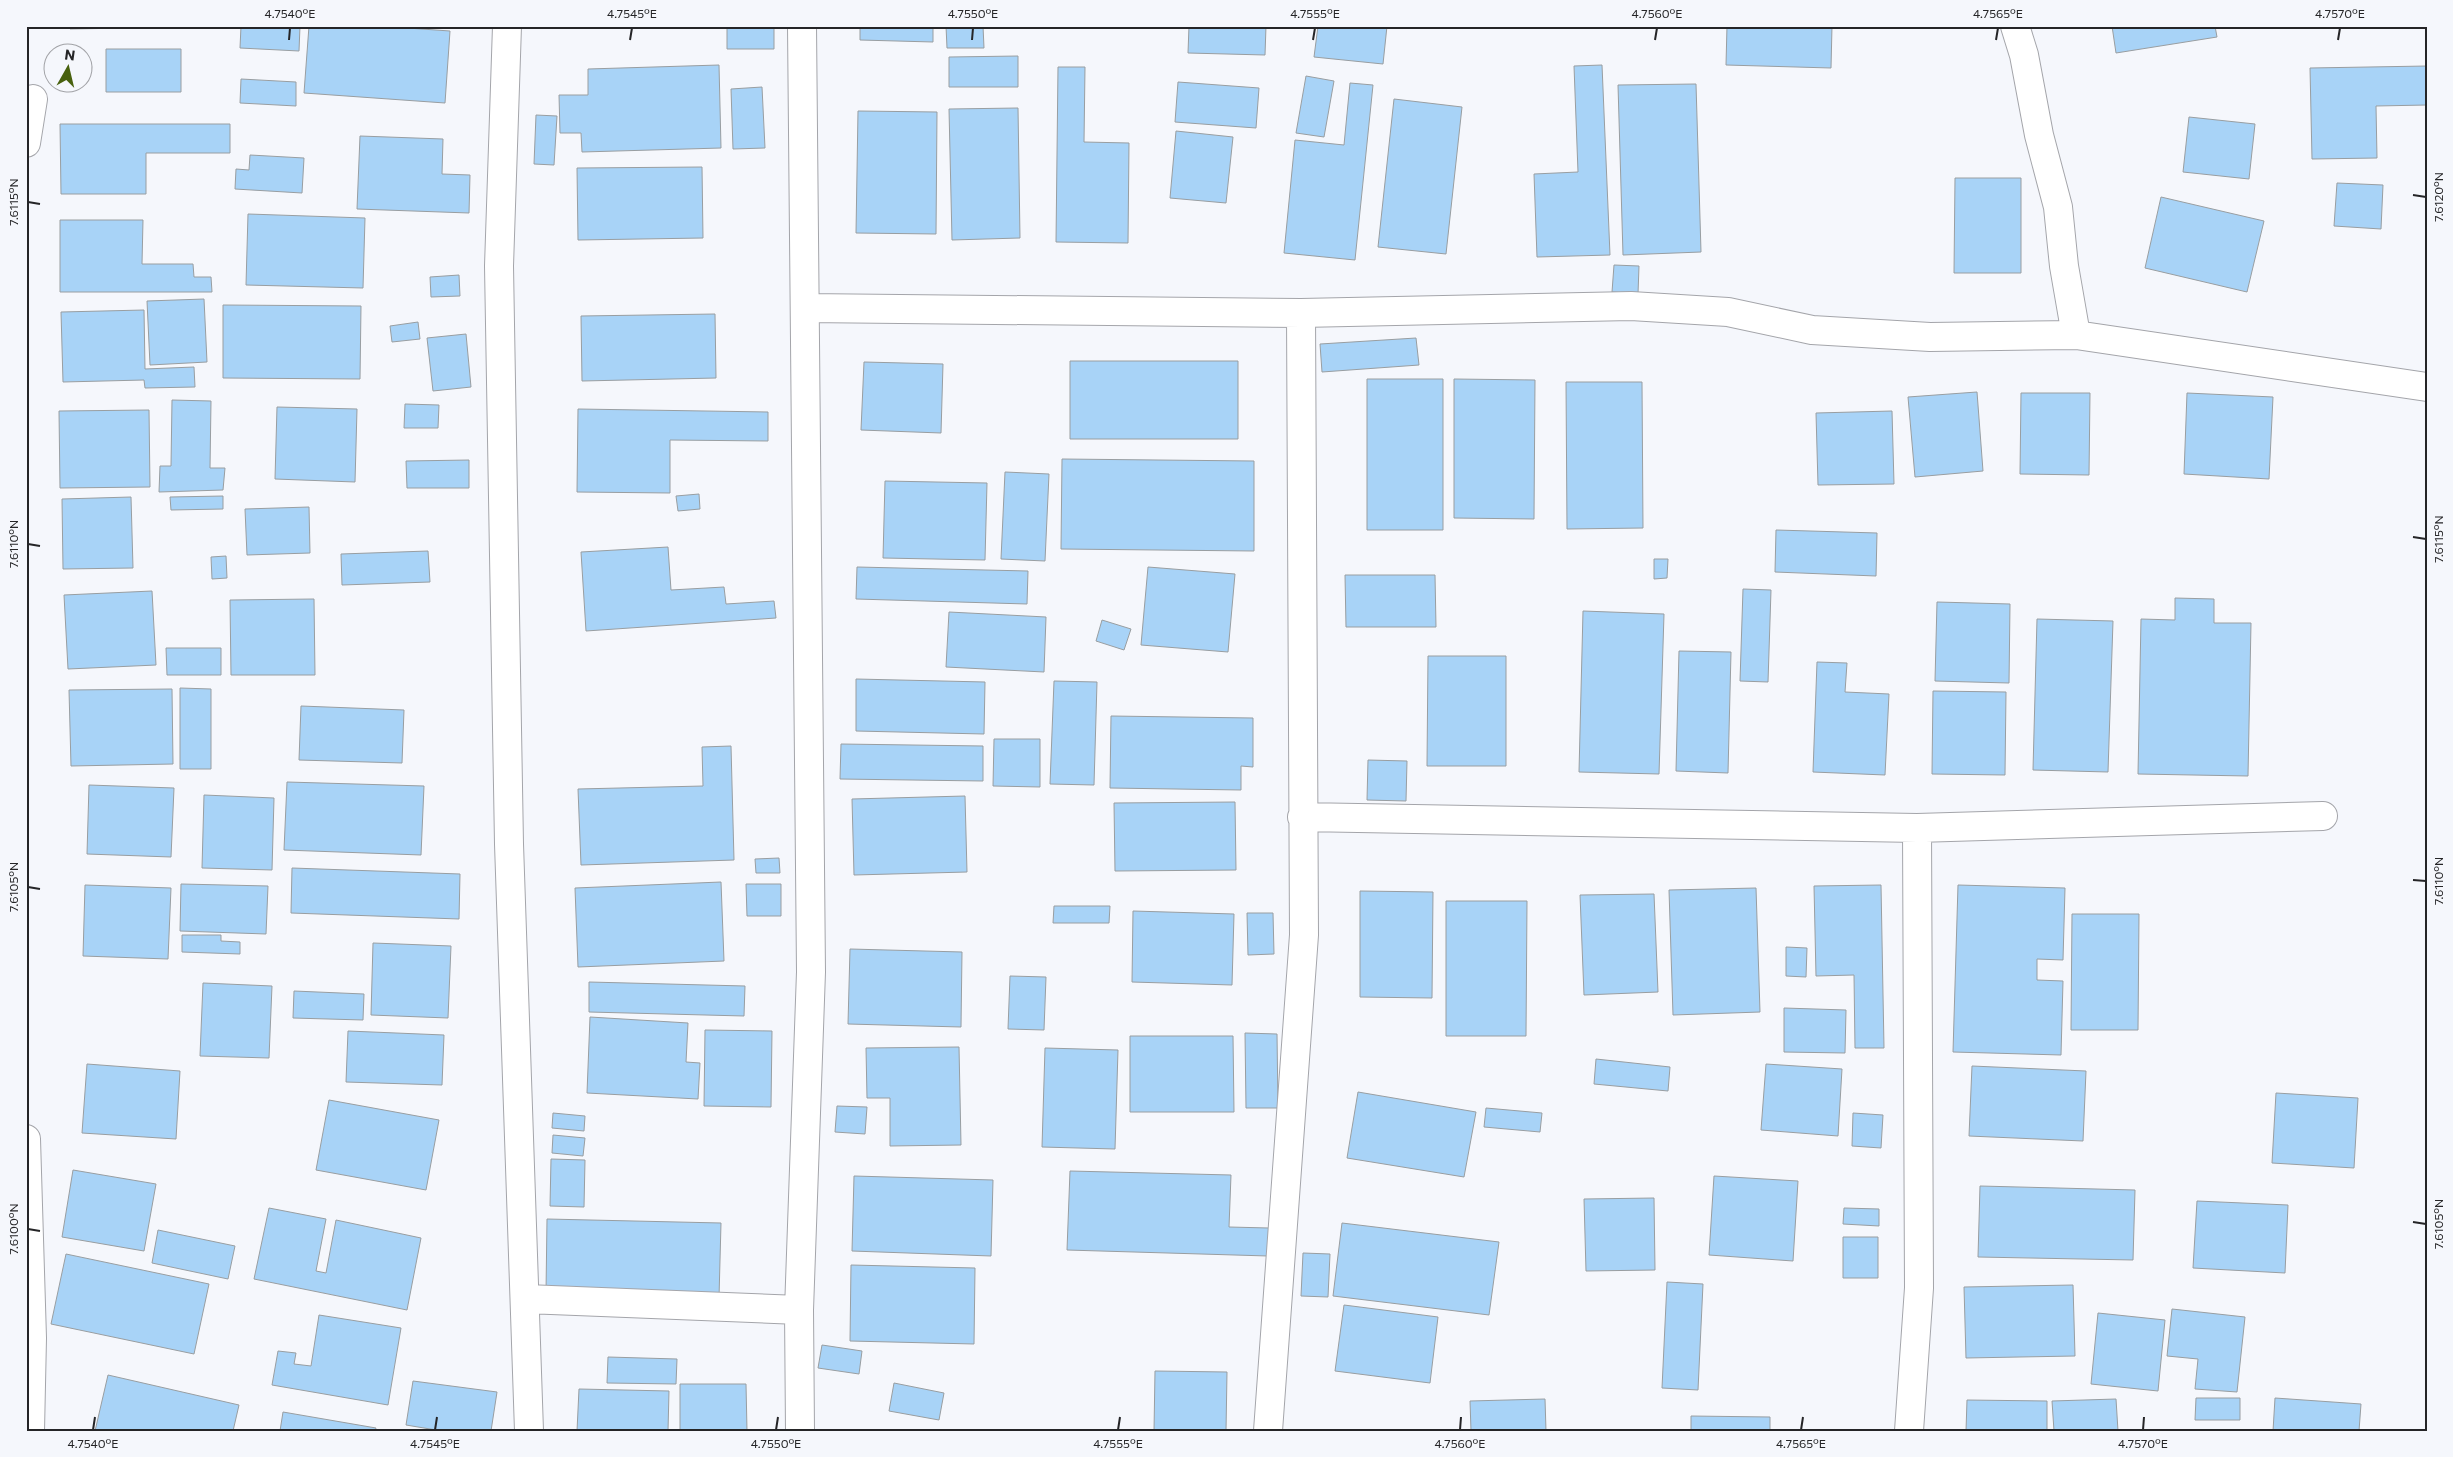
<svg xmlns="http://www.w3.org/2000/svg" width="2453" height="1457" font-family="Commissioner,sans-serif">
  <rect width="100%" height="100%" fill="#f5f7fc"/>
  <!-- building -->
  <path fill="#a8d3f7" stroke="#999ea1" d="M70 26H127V28L70 29Z
    M241 26H300L299 51 240 48Z
    M309 26H379L450 31 445 103 304 93Z
    M727 26H774V49H727Z
    M860 26H933V42L860 40Z
    M946 26H983L984 48H947Z
    M1189 26H1266L1265 55 1188 53Z
    M1318 26H1387L1383 64 1314 57Z
    M1727 26H1832L1831 68 1726 65Z
    M2112 26H2215L2217 37 2116 53Z
    M106 49H181V92H106Z
    M1018 56V87H949V57Z
    M719 65 721 148 582 152 581 133H560L559 95H588V69Z
    M1602 65 1610 255 1537 257 1534 174 1578 172 1574 66Z
    M2427 66V105L2376 106 2377 158 2312 159 2310 68Z
    M1058 67H1085L1084 142 1129 143 1128 243 1056 242Z
    M1306 76 1334 81 1324 137 1296 133Z
    M241 79 296 82V106L240 103Z
    M1178 82 1259 88 1256 128 1175 122Z
    M1350 83 1373 85 1355 260 1284 253 1295 140 1344 145Z
    M1696 84 1701 252 1623 255 1618 85Z
    M762 87 765 148 733 149 731 89Z
    M1394 99 1462 107 1446 254 1378 247Z
    M1018 108 1020 238 952 240 949 109Z
    M858 111 937 112 936 234 856 233Z
    M536 115 557 116 554 165 534 164Z
    M2189 117 2255 124 2249 179 2183 172Z
    M60 124H230V153H146V194H61Z
    M1176 131 1233 137 1226 203 1170 198Z
    M360 136 443 139 442 174 470 175 469 213 357 209Z
    M250 155 304 158 302 193 235 189 236 169 249 170Z
    M702 167 703 238 578 240 577 168Z
    M1955 178H2021V273H1954Z
    M2337 183 2383 185 2381 229 2334 226Z
    M2161 197 2264 221 2247 292 2145 268Z
    M248 214 365 218 363 288 246 285Z
    M60 220H143L142 264H193L194 277H211L212 292H60Z
    M1614 265 1639 266 1638 294 1612 292Z
    M459 275 460 296 431 297 430 277Z
    M204 299 207 362 150 365 147 301Z
    M223 305 361 306 360 379 223 378Z
    M144 310 145 369 194 367 195 387 145 388 144 380 63 382 61 312Z
    M715 314 716 378 582 381 581 316Z
    M418 322 420 339 392 342 390 326Z
    M466 334 471 387 433 391 427 338Z
    M1416 338 1419 365 1322 372 1320 344Z
    M1070 361H1238V439H1070Z
    M864 362 943 364 941 433 861 430Z
    M1367 379H1443V530H1367Z
    M1454 379 1535 380 1534 519 1454 518Z
    M1566 382H1642L1643 528 1567 529Z
    M1977 392 1983 471 1915 477 1908 397Z
    M2021 393H2090L2089 475 2020 474Z
    M2187 393 2273 397 2269 479 2184 474Z
    M172 400 211 401 210 468H225L223 490 159 492 160 466H171Z
    M405 404 439 405 438 428H404Z
    M277 407 357 409 355 482 275 479Z
    M578 409 768 412V441L670 440V493L577 492Z
    M149 410 150 487 60 488 59 411Z
    M1892 411 1894 484 1818 485 1816 413Z
    M1062 459 1254 461V551L1061 549Z
    M469 460V488H407L406 461Z
    M1005 472 1049 474 1045 561 1001 559Z
    M885 481 987 483 985 560 883 558Z
    M699 494 700 509 678 511 676 496Z
    M223 496V509L171 510 170 497Z
    M131 497 133 568 63 569 62 499Z
    M309 507 310 553 247 555 245 509Z
    M1776 530 1877 533 1876 576 1775 572Z
    M668 547 671 590 724 587 726 604 774 601 776 618 586 631 581 552Z
    M428 551 430 582 342 585 341 554Z
    M226 556 227 578 212 579 211 557Z
    M1654 559H1668L1667 578 1654 579Z
    M857 567 1028 571 1027 604 856 599Z
    M1148 567 1235 574 1228 652 1141 645Z
    M1345 575H1435L1436 627H1346Z
    M1743 589 1771 590 1768 682 1740 681Z
    M152 591 156 665 68 669 64 595Z
    M2175 598 2214 599V623H2251L2248 776 2138 774 2141 619 2175 620Z
    M314 599 315 675H231L230 600Z
    M1937 602 2010 604 2009 683 1935 681Z
    M1583 611 1664 614 1659 774 1579 772Z
    M949 612 1046 617 1044 672 946 667Z
    M2037 619 2113 621 2108 772 2033 770Z
    M1102 620 1131 629 1124 650 1096 641Z
    M166 648H221V675H167Z
    M1679 651 1731 652 1728 773 1676 771Z
    M1428 656H1506V766H1427Z
    M1817 662 1847 663 1845 692 1889 694 1885 775 1813 772Z
    M856 679 985 682 984 734 856 731Z
    M1054 681 1097 682 1094 785 1050 784Z
    M180 688 211 689V769H180Z
    M172 689 173 764 71 766 69 690Z
    M1933 691 2006 692 2005 775 1932 774Z
    M301 706 404 710 402 763 299 760Z
    M1111 716 1253 718V767L1241 766V790L1110 788Z
    M994 739H1040V787L993 786Z
    M841 744 983 746V781L840 779Z
    M731 746 734 860 581 865 578 789 703 786 702 747Z
    M1368 760 1407 761 1406 801 1367 800Z
    M287 782 424 786 421 855 284 850Z
    M89 785 174 788 171 857 87 854Z
    M204 795 274 798 272 870 202 868Z
    M965 796 967 872 854 875 852 799Z
    M1235 802 1236 870 1115 871 1114 803Z
    M779 858 780 873H756L755 859Z
    M292 868 460 874 459 919 291 913Z
    M721 882 724 961 578 967 575 888Z
    M181 884 268 886 266 934 180 931Z
    M746 884H781V916H747Z
    M85 885 171 888 168 959 83 956Z
    M1881 885 1884 1048H1855L1854 975 1816 976 1814 886Z
    M1958 885 2065 888 2063 960 2037 959V980L2063 981 2061 1055 1953 1052Z
    M1756 888 1760 1012 1673 1015 1669 890Z
    M1360 891 1433 892 1432 998 1360 997Z
    M1654 894 1658 992 1584 995 1580 895Z
    M1446 901H1527L1526 1036H1446Z
    M1054 906H1110L1109 923H1053Z
    M1133 911 1234 914 1232 985 1132 982Z
    M1247 913H1273L1274 954 1248 955Z
    M2072 914H2139L2138 1030H2071Z
    M182 935H221V941L240 942V954L182 952Z
    M373 943 451 946 448 1018 371 1015Z
    M1786 947 1807 948 1806 977 1786 976Z
    M850 949 962 952 961 1027 848 1024Z
    M1010 976 1046 977 1044 1030 1008 1029Z
    M589 982 745 986 744 1016 589 1012Z
    M203 983 272 986 269 1058 200 1056Z
    M294 991 364 994 363 1020 293 1018Z
    M1784 1008 1846 1010 1845 1053 1784 1052Z
    M590 1017 688 1023 686 1062 700 1063 698 1099 587 1093Z
    M705 1030 772 1031 771 1107 704 1106Z
    M348 1031 444 1035 442 1085 346 1082Z
    M1245 1033 1277 1034 1278 1108H1246Z
    M1130 1036H1233L1234 1112H1130Z
    M959 1047 961 1145 890 1146V1098H867L866 1048Z
    M1045 1048 1118 1050 1115 1149 1042 1147Z
    M1596 1059 1670 1067 1668 1091 1594 1084Z
    M87 1064 180 1071 176 1139 82 1133Z
    M1766 1064 1842 1069 1838 1136 1761 1130Z
    M1972 1066 2086 1071 2083 1141 1969 1136Z
    M1358 1092 1476 1112 1464 1177 1347 1158Z
    M2276 1093 2358 1098 2354 1168 2272 1163Z
    M329 1100 439 1120 426 1190 316 1170Z
    M837 1106 867 1107 865 1134 835 1132Z
    M1486 1108 1542 1113 1540 1132 1484 1127Z
    M553 1113 585 1116 584 1131 552 1128Z
    M1853 1113 1883 1115 1881 1148 1852 1146Z
    M553 1135 585 1138 583 1156 552 1153Z
    M551 1159 585 1160 584 1207 550 1206Z
    M73 1170 156 1184 144 1251 62 1237Z
    M1070 1171 1231 1175 1229 1227 1269 1228 1268 1256 1067 1250Z
    M854 1176 993 1180 991 1256 852 1251Z
    M1714 1176 1798 1181 1793 1261 1709 1255Z
    M1980 1186 2135 1190 2133 1260 1978 1257Z
    M1654 1198 1655 1270 1586 1271 1584 1199Z
    M2197 1201 2288 1205 2285 1273 2193 1268Z
    M269 1208 326 1219 316 1271 326 1273 336 1220 421 1238 407 1310 254 1279Z
    M1844 1208 1879 1209V1226L1843 1224Z
    M547 1219 721 1223 719 1298 546 1293Z
    M1342 1223 1499 1242 1489 1315 1333 1296Z
    M158 1230 235 1246 228 1279 152 1263Z
    M1843 1237H1878V1278H1843Z
    M1303 1253 1330 1254 1328 1297 1301 1296Z
    M66 1254 209 1284 194 1354 51 1324Z
    M851 1265 975 1268 974 1344 850 1341Z
    M1667 1282 1703 1284 1698 1390 1662 1388Z
    M2073 1285 2075 1356 1966 1358 1964 1287Z
    M1344 1305 1438 1317 1430 1383 1335 1371Z
    M2172 1309 2245 1317 2237 1392 2195 1389 2198 1359 2167 1356Z
    M2098 1313 2165 1320 2158 1391 2091 1384Z
    M319 1315 401 1328 388 1405 272 1385 278 1351 296 1353 294 1364 311 1366Z
    M822 1345 862 1351 859 1374 818 1368Z
    M608 1357 677 1359 676 1384 607 1383Z
    M1155 1371 1227 1372 1226 1431H1154Z
    M108 1375 239 1405 233 1431H95Z
    M413 1381 497 1392 491 1431H442L406 1425Z
    M894 1383 944 1393 939 1420 889 1411Z
    M680 1384H746L747 1431H680Z
    M579 1389 669 1391 668 1431H577Z
    M2196 1398H2240V1420H2195Z
    M2275 1398 2361 1404 2359 1431H2273Z
    M1545 1399 1546 1431H1471L1470 1401Z
    M2116 1399 2118 1431H2054L2052 1401Z
    M1967 1400 2047 1401V1431H1966Z
    M283 1412 376 1428 375 1431H280Z
    M1691 1416 1770 1417V1431H1691Z"/>
  <g fill="none" stroke-linecap="round" stroke-linejoin="round">
    <!-- minor casing -->
    <g stroke="#a4a5aa" stroke-width="30">
      <path id="minor" d="M507 26 499 266 509 844 529 1431
        M2015 26 2024 55 2039 135 2058 207 2064 266 2076 335
        M26 143 33 99
        M806 308 1301 313 1631 306 1728 312 1812 330 1930 337 2076 335 2427 387
        M1302 817 1917 828 2323 816
        M26 1139 32 1338 30 1431
        M526 1299 799 1310
        M800 1431 799 1310 811 972 802 26
        M1268 1431 1304 935 1301 313
        M1909 1431 1919 1288 1917 828"/>
    </g>
    <!-- minor -->
    <use href="#minor" stroke="#fff" stroke-width="28"/>
  </g>
  <!-- ticks -->
  <path fill="none" stroke="#252527" stroke-width="2" d="M289 40 290 28M630 40 632 28M972 40 973 28M1313 40 1315 28M1655 40 1657 28M1996 40 1998 28M2338 40 2340 28M2413 195 2426 197M28 202 40 204M2413 537 2426 539M28 544 40 546M2413 880 2426 881M28 887 40 889M2413 1222 2426 1224M28 1229 40 1231M93 1430 95 1417M435 1430 437 1417M776 1430 778 1417M1118 1430 1120 1417M1460 1430 1461 1417M1801 1430 1803 1417M2143 1430 2144 1417"/>
  <!-- border -->
  <rect width="2453" height="1457" fill="none" stroke="#f5f7fc" stroke-width="55"/>
  <!-- north arrow -->
  <g transform="translate(68 68) rotate(8)"><circle r="24" fill="#f5f7fc" stroke="#a2a3a7"/>
  <path d="M0-4L9 19L0 12L-9 19Z" fill="#48610e"/>
  <text y="-8" font-size="14" font-weight="bold" text-anchor="middle" fill="#252527">N</text>
  </g>
  <rect x="28" y="28" width="2398" height="1402" fill="none" stroke="#252527" stroke-width="2"/>
  <g font-size="12" text-anchor="middle" fill="#252527">
    <text x="290" y="18">4.7540°E</text>
    <text x="632" y="18">4.7545°E</text>
    <text x="973" y="18">4.7550°E</text>
    <text x="1315" y="18">4.7555°E</text>
    <text x="1657" y="18">4.7560°E</text>
    <text x="1998" y="18">4.7565°E</text>
    <text x="2340" y="18">4.7570°E</text>
    <text transform="translate(2439 197) rotate(-90)" y="4">7.6120°N</text>
    <text transform="translate(14 202) rotate(-90)" y="4">7.6115°N</text>
    <text transform="translate(2439 539) rotate(-90)" y="4">7.6115°N</text>
    <text transform="translate(14 544) rotate(-90)" y="4">7.6110°N</text>
    <text transform="translate(2439 881) rotate(-90)" y="4">7.6110°N</text>
    <text transform="translate(14 887) rotate(-90)" y="4">7.6105°N</text>
    <text transform="translate(2439 1224) rotate(-90)" y="4">7.6105°N</text>
    <text transform="translate(14 1229) rotate(-90)" y="4">7.6100°N</text>
    <text x="93" y="1448">4.7540°E</text>
    <text x="435" y="1448">4.7545°E</text>
    <text x="776" y="1448">4.7550°E</text>
    <text x="1118" y="1448">4.7555°E</text>
    <text x="1460" y="1448">4.7560°E</text>
    <text x="1801" y="1448">4.7565°E</text>
    <text x="2143" y="1448">4.7570°E</text>
  </g>
</svg>
